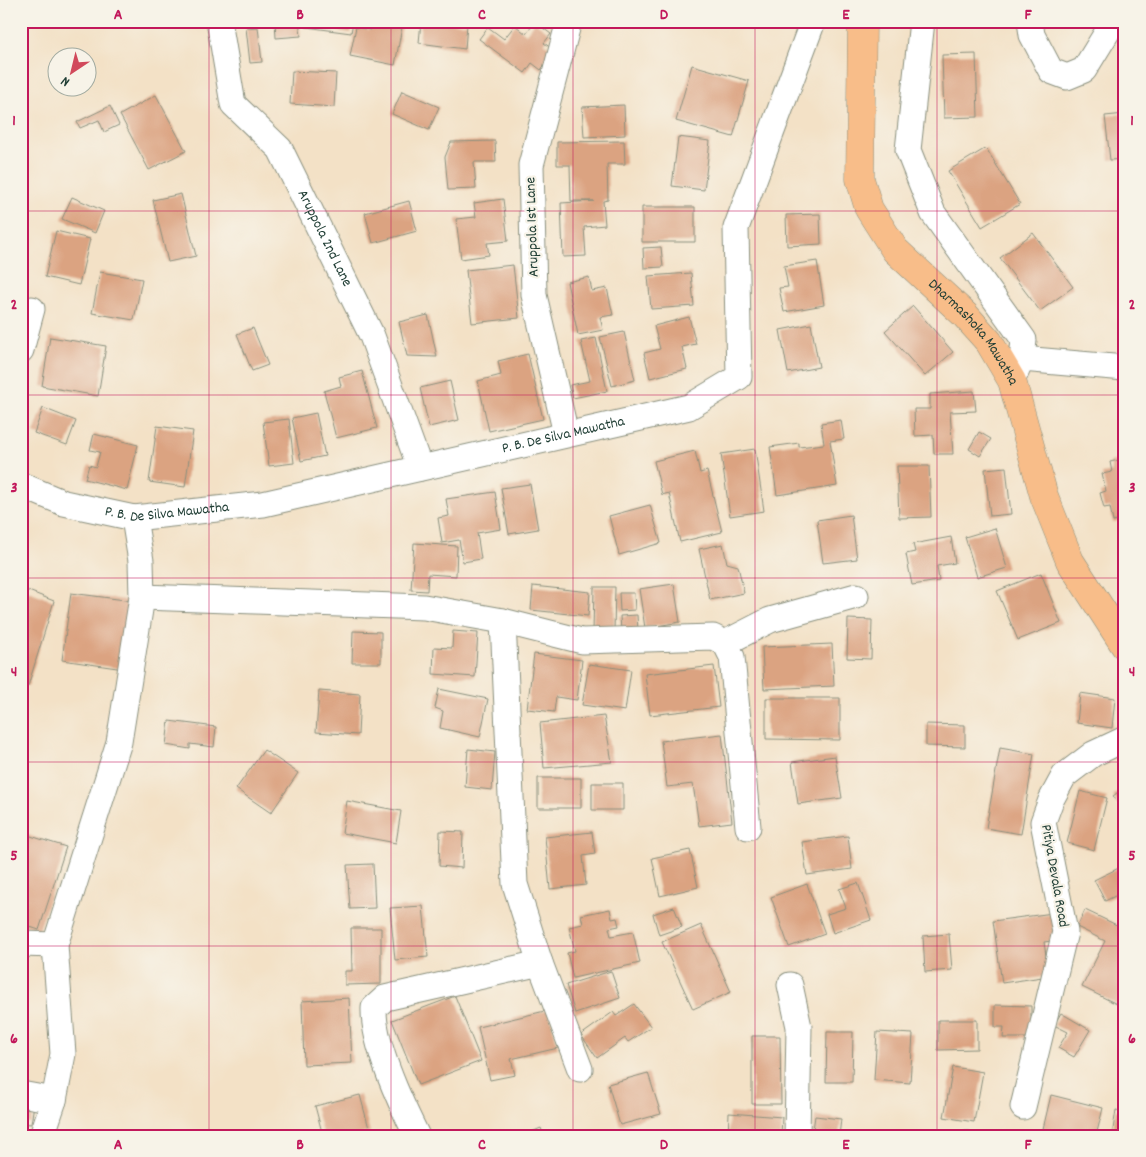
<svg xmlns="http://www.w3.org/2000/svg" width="1146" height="1157" font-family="Dekko,sans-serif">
  <rect width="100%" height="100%" fill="#f7f3e8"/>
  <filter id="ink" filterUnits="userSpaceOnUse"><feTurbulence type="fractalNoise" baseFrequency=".02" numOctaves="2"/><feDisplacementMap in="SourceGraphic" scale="10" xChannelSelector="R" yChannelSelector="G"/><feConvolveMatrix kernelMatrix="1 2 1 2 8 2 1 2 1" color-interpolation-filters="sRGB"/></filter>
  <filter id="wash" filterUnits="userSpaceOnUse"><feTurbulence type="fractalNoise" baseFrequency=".0096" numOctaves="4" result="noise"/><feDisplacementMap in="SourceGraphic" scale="20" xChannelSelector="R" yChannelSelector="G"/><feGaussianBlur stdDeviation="1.12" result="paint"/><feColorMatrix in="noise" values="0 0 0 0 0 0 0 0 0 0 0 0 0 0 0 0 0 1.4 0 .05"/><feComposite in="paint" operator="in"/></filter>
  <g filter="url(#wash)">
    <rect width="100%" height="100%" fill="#f3e1c6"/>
    <g id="blocks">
      <!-- building -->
      <path fill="#dba381" d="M275 21H299L301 36 276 38Z
        M307 21H353L351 33 306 27Z
        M372 21H403L395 65 350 56 356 27 370 30Z
        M421 21 467 24 465 49 419 43Z
        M535 22 551 34 544 43 555 51 541 70 532 63 525 73 479 39 488 27 504 39 515 25 526 34Z
        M258 27 262 62 250 63 246 28Z
        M976 54 978 117 944 118 942 55Z
        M692 65 749 81 733 137 676 121Z
        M292 71 336 73 334 107 290 104Z
        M402 91 439 107 429 130 392 114Z
        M156 95 186 151 149 170 120 115Z
        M624 105 625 135 584 137 582 107Z
        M110 106 119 125 104 132 99 120 80 128 77 122Z
        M1125 114V159L1110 160 1105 116Z
        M678 137 710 141 704 190 672 186Z
        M495 141 496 162H474L476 189 448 190 445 157 451 142Z
        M624 141 625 164H607L608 200 603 201 605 225 584 227 586 256 563 257 561 203 594 201H571L570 165H557V142Z
        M986 148 1020 204 982 227 948 171Z
        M181 194 196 256 168 262 153 200Z
        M72 197 104 211 95 233 62 219Z
        M503 199 508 241 487 243 489 255 461 259 456 219 476 217 474 203Z
        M409 201 417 231 373 243 365 213Z
        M642 207H695V242H642Z
        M820 214 821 244 787 246 786 215Z
        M56 231 90 239 79 285 45 277Z
        M1033 233 1073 287 1040 311 1000 258Z
        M661 247 663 267 644 268 643 248Z
        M817 261 824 305 784 312 779 288 788 287 784 266Z
        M513 265 519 318 472 323 466 270Z
        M100 272 142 279 134 320 92 313Z
        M691 273 694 306 651 309 648 276Z
        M589 277 592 291 607 288 613 315 600 317 603 330 578 335 567 282Z
        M913 306 953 352 925 376 885 331Z
        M428 315 437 357 407 356 399 322Z
        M689 317 696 344 682 347 687 369 650 378 644 353 660 349 654 326Z
        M811 324 819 367 788 373 780 330Z
        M253 328 268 365 252 371 237 334Z
        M624 332 635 380 612 386 600 337Z
        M50 337 106 346 98 396 42 386Z
        M596 338 607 391 573 398 570 385 590 381 581 341Z
        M528 354 543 419 489 431 478 381 501 375 498 361Z
        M362 371 377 428 336 438 324 391 341 386 339 377Z
        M450 381 459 420 429 427 420 388Z
        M974 391 976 411 950 412 953 454H934L933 435 915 436 914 409H930V394Z
        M43 408 76 421 67 445 34 433Z
        M316 413 325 456 301 461 292 418Z
        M289 419 294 463 269 466 263 422Z
        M841 420 844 439 830 441 837 486 777 495 770 447 799 443V447L824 444 821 423Z
        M157 426 193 431 185 487 149 482Z
        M979 432 991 439 980 456 969 449Z
        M94 434 138 445 127 490 85 479 89 465 96 467 100 452 90 450Z
        M755 449 764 511 730 516 721 454Z
        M695 451 700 473 707 471 722 532 680 542 669 493 662 495 654 461Z
        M1123 459 1125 468V519L1113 522 1110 507 1104 508 1100 493 1106 491 1102 474 1112 472 1110 462Z
        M897 466H929L931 517 899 518Z
        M1006 467 1011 514 990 516 985 469Z
        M530 484 538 529 509 534 501 488Z
        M495 492 501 529 477 533 481 559 463 562 459 540 442 543 438 518 449 516 446 499Z
        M650 505 661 543 619 555 609 516Z
        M851 515 857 559 823 563 817 520Z
        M995 528 1007 568 977 577 965 537Z
        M951 537 955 563 937 566 939 581 912 585 906 554 915 552 913 544Z
        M414 543 457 546 456 576 428 574 427 591 411 590Z
        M723 544 727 563 738 566 744 593 710 600 699 549Z
        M1041 573 1061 623 1018 640 997 591Z
        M674 584 680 622 645 628 639 589Z
        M533 586 590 592 588 616 531 610Z
        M594 587H615L614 632H593Z
        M21 588 54 601 28 686 21 683Z
        M71 593 133 601 124 669 62 660Z
        M619 593H634L635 610 620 611Z
        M637 615 638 631H621L620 616Z
        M848 619 872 620 871 659 847 658Z
        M353 631 381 632V663H352Z
        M453 631 478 633 475 677 433 674 434 647 452 648Z
        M832 644 834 686 764 689 762 647Z
        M534 654 582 660 577 700 556 697 554 712 527 709Z
        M589 664 631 670 625 711 582 705Z
        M714 666 719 707 650 715 645 674Z
        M439 689 488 699 480 737 440 728 443 711 435 708Z
        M319 691 360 694 358 735 316 732Z
        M1080 693 1115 698 1112 728 1077 723Z
        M766 698H840V740L766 739Z
        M604 716 612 762 544 768 540 723Z
        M169 721 216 727 214 747 190 744V749L166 745Z
        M926 724 965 725V747L926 746Z
        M722 734 732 822 699 826 693 784 667 787 661 741Z
        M1000 748 1034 754 1021 834 986 828Z
        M468 749 495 752 492 790 465 787Z
        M264 750 298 773 271 813 236 789Z
        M835 756 842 798 798 804 792 762Z
        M538 778H581V808H538Z
        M592 783H623V810H592Z
        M1125 787V812L1113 796Z
        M1080 791 1107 798 1094 850 1067 843Z
        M347 801 401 811 396 843 342 833Z
        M440 831 463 832 462 868 439 866Z
        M592 832 595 854 583 856 586 885 550 889 545 837Z
        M21 833 66 847 39 930 21 924Z
        M848 836 852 869 807 875 802 842Z
        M690 850 698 887 660 896 652 858Z
        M373 864 375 908 350 909 347 865Z
        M1125 865V891L1105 901 1094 880Z
        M858 883 871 920 833 933 827 914 846 908 839 889Z
        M807 884 825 934 789 947 771 897Z
        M423 906 428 957 395 960 390 908Z
        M674 907 682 927 659 935 653 914Z
        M610 909 612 919 617 918 619 926 609 928 611 936 633 932 640 963 573 978 567 953 575 951 569 927 583 924 581 915Z
        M1085 910 1125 929V949L1120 959 1125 961 1123 1007 1082 987 1105 941 1077 927Z
        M1053 913 1058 940 1044 942 1049 976 1002 983 993 921Z
        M701 925 731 992 693 1009 662 942Z
        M351 928H381V984L345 985V971H352Z
        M949 934 952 970 925 972 923 936Z
        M611 971 620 998 575 1013 566 985Z
        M455 996 481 1061 418 1085 392 1020Z
        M349 998 352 1063 304 1065 302 1001Z
        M634 1004 651 1027 628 1042 625 1038 597 1058 581 1035 613 1012 616 1016Z
        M995 1005 1031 1006V1038H1003L1004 1027H995Z
        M549 1010 558 1048 511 1059 515 1075 490 1080 478 1027Z
        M1061 1013 1090 1030 1074 1057 1058 1048 1068 1032 1054 1025Z
        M938 1020H977V1049L938 1050Z
        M827 1032H853L852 1082H826Z
        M877 1032 913 1034 910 1083 874 1080Z
        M752 1036H780L781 1104H752Z
        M953 1067 983 1072 974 1122 944 1117Z
        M648 1073 661 1114 620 1125 608 1084Z
        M360 1095 370 1132 354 1136H323L315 1106Z
        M1051 1095 1103 1108 1096 1136H1068L1043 1129Z
        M21 1102 34 1104 31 1124 21 1123Z
        M1116 1110 1125 1112V1136H1112Z
        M729 1113 782 1117 781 1136H728Z
        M815 1116 841 1119 839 1136H812Z
        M541 1128 544 1136H522Z
        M970 1131 971 1136H940V1132Z"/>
    </g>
  </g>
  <g filter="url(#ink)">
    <use href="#blocks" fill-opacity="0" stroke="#898f7d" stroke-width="1"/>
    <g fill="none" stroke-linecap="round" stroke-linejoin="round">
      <!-- minor casing -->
      <g stroke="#898f7d" stroke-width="27">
        <g id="minor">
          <path id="s1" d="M219 21 233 104 280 149 372 336 420 468"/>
          <path d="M922 21 908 150 933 213 1024 340 1022 359 1012 381"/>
          <path d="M1030 21 1032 35 1051 71 1067 77 1084 70 1114 21"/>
          <path d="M21 350 32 309"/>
          <path d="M1022 359 1125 368"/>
          <path d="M566 434 534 295 531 165 569 21"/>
          <path id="s2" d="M21 485 64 503 134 518 263 504 689 407 739 377 736 228 813 21"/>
          <path d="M142 597 424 607 503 621 582 641 713 637 725 643 732 657 748 827"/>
          <path d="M503 621 515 884 540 963 580 1069"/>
          <path d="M725 643 770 620 856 596"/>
          <path d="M21 944 55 945"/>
          <path d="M790 985 799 1027 797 1136"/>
          <path d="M21 1094 54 1100"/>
          <path d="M1023 1107 1065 932 1043 822 1051 800 1064 776 1093 754 1125 739"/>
          <path d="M42 1136 54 1100 63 1054 55 945 119 742 142 597 141 561 134 518"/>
          <path d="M417 1136C400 1102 373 1045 374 1008L385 998 540 963"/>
        </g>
      </g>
      <!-- major casing -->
      <g stroke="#898f7d" stroke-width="29">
        <g id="major">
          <path id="s3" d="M862 21 860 179 869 209 895 250 965 315 989 342 1012 381 1044 496 1070 561 1125 646"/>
        </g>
      </g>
      <!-- minor -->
      <use href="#minor" stroke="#fff" stroke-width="25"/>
      <!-- major -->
      <use href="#major" stroke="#f8bd89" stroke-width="28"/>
    </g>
  </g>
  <!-- grid -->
  <path fill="none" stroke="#c2185b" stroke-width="1" stroke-opacity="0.55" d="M209 21V1136M391 21V1136M573 21V1136M755 21V1136M937 21V1136M21 211H1125M21 395H1125M21 578H1125M21 762H1125M21 946H1125"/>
  <g text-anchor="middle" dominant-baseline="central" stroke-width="4.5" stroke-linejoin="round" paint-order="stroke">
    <!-- street labels -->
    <g font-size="15" fill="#1f3d34" stroke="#f7f3e8">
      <text transform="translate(533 227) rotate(-92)">Aruppola 1st Lane</text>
      <text stroke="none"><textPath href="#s1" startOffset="249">Aruppola 2nd Lane</textPath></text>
      <text stroke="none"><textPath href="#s3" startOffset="352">Dharmashoka Mawatha</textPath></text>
      <text stroke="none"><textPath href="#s2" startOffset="556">P. B. De Silva Mawatha</textPath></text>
      <text stroke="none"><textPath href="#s2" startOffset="151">P. B. De Silva Mawatha</textPath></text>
      <text transform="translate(1054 876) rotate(80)">Pitiya Devala Road</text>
    </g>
  </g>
  <!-- margin -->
  <rect width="1146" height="1157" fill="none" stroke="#f7f3e8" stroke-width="55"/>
  <!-- north arrow -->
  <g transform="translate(72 72) rotate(215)"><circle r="24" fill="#f7f3e8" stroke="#a1aaa0"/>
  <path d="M0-4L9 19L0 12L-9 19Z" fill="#d1495b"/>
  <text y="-8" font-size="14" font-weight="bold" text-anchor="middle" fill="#1f3d34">N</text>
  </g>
  <rect x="28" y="28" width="1090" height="1102" fill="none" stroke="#c2185b" stroke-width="2"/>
  <g font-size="16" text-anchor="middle" font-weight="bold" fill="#c2185b">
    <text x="118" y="19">A</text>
    <text x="300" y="19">B</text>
    <text x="482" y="19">C</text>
    <text x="664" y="19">D</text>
    <text x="846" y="19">E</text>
    <text x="1028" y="19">F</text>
    <text x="14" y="125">1</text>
    <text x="1132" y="125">1</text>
    <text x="14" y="309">2</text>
    <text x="1132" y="309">2</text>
    <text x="14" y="492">3</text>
    <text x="1132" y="492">3</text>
    <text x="14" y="676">4</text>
    <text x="1132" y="676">4</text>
    <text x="14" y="860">5</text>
    <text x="1132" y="860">5</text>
    <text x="14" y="1043">6</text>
    <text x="1132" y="1043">6</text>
    <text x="118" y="1149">A</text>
    <text x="300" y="1149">B</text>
    <text x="482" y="1149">C</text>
    <text x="664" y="1149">D</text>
    <text x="846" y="1149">E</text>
    <text x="1028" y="1149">F</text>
  </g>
</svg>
